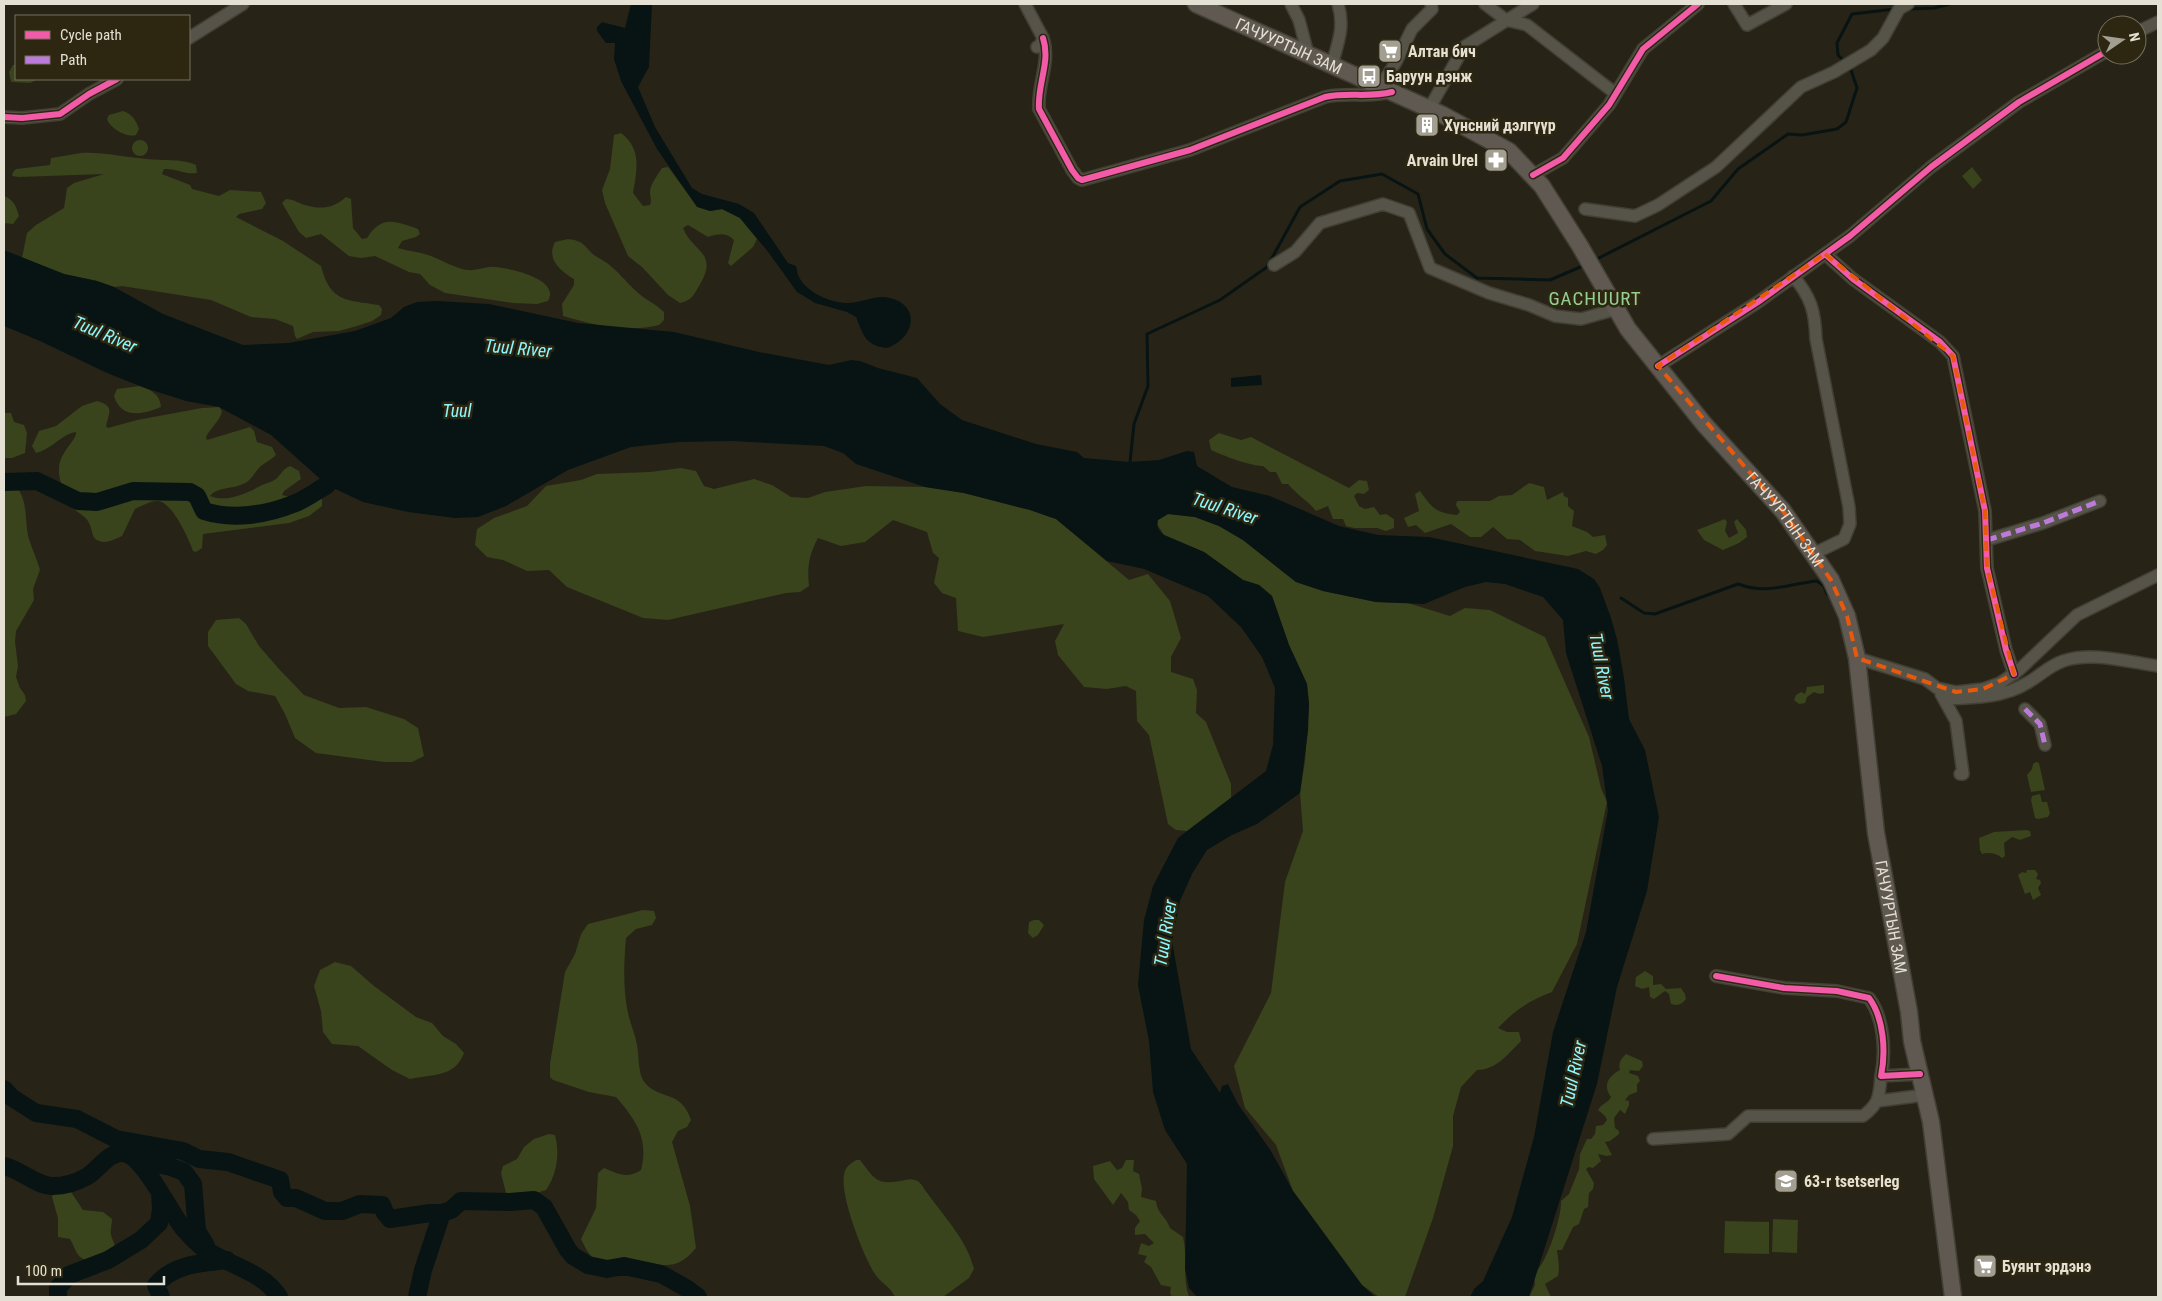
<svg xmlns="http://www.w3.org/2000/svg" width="2162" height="1301" font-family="'Roboto Condensed',sans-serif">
  <rect width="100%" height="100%" fill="#272417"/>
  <!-- green -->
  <path fill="#39431c" d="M13 65H16V79H38L30 83 11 82 9 72Z
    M123 111C132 114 136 120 139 129L136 135C126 138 110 128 107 119L109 115Z
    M621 133C642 149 637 170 633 193L643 206 650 205C652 200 650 197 650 192 650 184 658 175 662 168L668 167 697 206 710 211 722 209 740 218 757 239 753 247 731 266 728 263 734 240C726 232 718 234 708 237L688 225 683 228C692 252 720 252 699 286 693 296 692 300 680 303L668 295 642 267 628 256 605 203 602 190 610 169 614 135Z
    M132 148a8 8 0 1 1 16 0a8 8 0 1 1-16 0Z
    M81 153C105 152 123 157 146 159 162 161 181 158 196 165L197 173C185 175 177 168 164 169L162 174 190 185 192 189 219 196 230 190 261 192 266 203 262 209 239 214 236 217 283 241 321 266C330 302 346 300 379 305L382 309 381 315 372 321 357 326 339 331 313 332 297 339 295 336 293 326 275 319 251 317 211 300 122 286 114 287 97 281 64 274 22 258 27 233 36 225 64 208 67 188 74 183 104 174 19 177 12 176 13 172 16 169 50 165 51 158Z
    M1972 167 1982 180 1973 189 1962 176Z
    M4 196C14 200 16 206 19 216L13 224 4 223Z
    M346 197 351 199 353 228 362 239 367 238C382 214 396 222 418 229L420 234 416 237 402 241 398 248C408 251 419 252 428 255 441 259 455 269 468 270 477 271 486 266 495 267 510 268 561 279 548 301L537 304 513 303 445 293 430 285 420 274 409 272 375 256 361 258 349 256 321 234 306 238 299 232 282 203 286 199C293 199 298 203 305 205 321 210 334 208 346 197Z
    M568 239C584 241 583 245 594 255 598 258 603 260 607 263 618 271 626 282 636 291 645 300 655 303 664 312V320L659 325C628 333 593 325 563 316L562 304 574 285V279C560 271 546 259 555 242Z
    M140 386C151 390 160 394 161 407 142 415 121 419 114 396L117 389Z
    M97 401C115 406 109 412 106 426L108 428 137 420 202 408 219 407 222 411C221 420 210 428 206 437L207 440 250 427 254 431 257 442 272 447 276 455C271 460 264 463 260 467 254 473 251 481 243 484 233 489 217 487 210 496 227 503 247 493 262 485 266 483 272 482 276 479 281 474 283 469 290 466L299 471 301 479 284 491 282 495C293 499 306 492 319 495L322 499V506L309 516 289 523 203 534 202 548 196 552 193 551C189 539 172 502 158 501 150 501 141 506 135 509L122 536C115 539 107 544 99 541 91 538 93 532 90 525 87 517 80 514 74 509 66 501 58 479 59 469 59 452 77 440 76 432 62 434 52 449 36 453L32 446 39 431 56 426 82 406Z
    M4 413H11L14 422 24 425 27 433 25 453 12 458H4Z
    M1219 433 1241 440 1251 437 1349 488 1359 480 1367 481 1369 490 1364 494 1357 493 1354 496 1359 506 1365 509 1374 507 1380 515 1386 514 1394 519V528L1386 531 1377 528H1354L1346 526 1343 519H1333L1328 506 1316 511C1307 500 1297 495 1288 484H1282L1276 472H1270L1263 466C1250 466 1224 456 1211 450L1209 440Z
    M681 468 696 471 704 486 714 489 754 479 772 485 791 497 808 498 825 492 866 486 925 487 964 493 1030 510 1056 519 1129 580 1148 574 1170 601 1181 638 1171 657V672L1193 679 1197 690 1196 713 1206 722 1231 784V798L1187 831 1176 830 1168 824 1149 735 1137 721 1136 691 1126 686 1107 689 1084 687 1058 655 1055 641 1064 624 983 637 958 631 956 598 942 593 934 583 939 558 933 553 927 532 893 520 865 542 841 546 818 538C809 555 807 567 809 586L800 592 786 593 668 620 643 618 567 587 549 570 527 571 503 560 487 557 475 545 477 529 494 518 527 506 546 486 581 480 597 474 650 472Z
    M1529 483 1544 487 1547 500 1563 492 1564 496 1568 498V506L1574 511 1572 526 1587 532 1593 537 1605 535 1607 545 1603 550 1596 554 1586 551 1568 556 1535 551 1520 540 1507 539 1493 527 1481 537H1470L1451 524 1425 533 1416 525 1408 527 1404 518 1419 511 1415 494 1420 491C1432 508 1436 513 1457 515L1460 512 1456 505 1457 501H1490L1499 496 1512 495Z
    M4 484 16 486C29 502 24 521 29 539 32 549 37 559 40 570L33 589 34 600 16 631 15 642 18 666 16 677 20 688 25 695 26 701 16 714 4 717Z
    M1168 514 1195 517 1219 526 1243 540 1296 582 1323 591 1376 602 1408 603 1450 616 1465 608 1490 610 1545 637 1589 737 1601 788 1607 802 1577 944 1552 992C1530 1000 1514 1011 1498 1028L1507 1032H1519L1521 1041C1508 1054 1496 1070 1477 1070L1461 1087 1453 1116V1146L1433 1218 1405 1297H1379L1362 1285 1293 1191 1276 1145 1245 1108 1234 1066 1271 993 1285 882 1303 831 1300 793 1305 761 1309 704 1307 684 1289 645 1272 596 1259 585 1243 580 1204 552 1164 535 1157 524 1158 520Z
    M1725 519 1727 522 1725 531 1729 538 1738 533 1734 522 1737 519 1746 530 1747 537 1739 543 1723 550 1704 540 1697 530Z
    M239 618 246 624 259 646 279 669 304 695 339 708 366 707 404 719 418 728 424 756 412 762H384L316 753 295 738 285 714 275 696 248 691 236 684 208 646V632L216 620Z
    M1824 685V693L1819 694 1814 692 1807 697 1805 703 1799 704 1794 700 1796 695 1801 692 1805 694 1807 687Z
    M2036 762 2039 763 2045 790 2031 792 2027 775 2032 769 2033 764Z
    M2040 794 2042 802H2047L2050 813 2048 817 2038 819 2035 818 2031 800 2032 796Z
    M2026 830 2030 831 2031 836 2020 840 2012 837 2004 843 2005 856 2002 858C1997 853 1988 852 1982 854L1980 850 1979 838 1994 832Z
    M2027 870H2035L2038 874 2036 879 2040 880 2041 883 2038 888 2041 895 2033 900 2030 892 2025 894 2018 875 2022 872 2026 873Z
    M643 910 654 911 656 918 652 925 636 929 626 938C624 961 623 985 627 1008 629 1021 635 1033 637 1045 639 1055 638 1071 643 1080 656 1101 681 1088 691 1120L687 1127 678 1131 672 1142 690 1206 696 1248C673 1277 656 1260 628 1261 618 1261 607 1266 597 1261 589 1256 585 1247 581 1239L596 1208 598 1173 604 1168C618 1174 627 1179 641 1170 649 1139 636 1120 616 1097L589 1092 553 1080 550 1077V1064L565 972 575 954 581 934 588 924Z
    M1034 920H1039L1044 925 1038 935 1033 938 1028 933 1029 922Z
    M335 962 351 966 374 986 416 1017 432 1023 443 1036 456 1044 464 1053C455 1078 431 1074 410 1079L392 1070 358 1046 332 1044 323 1032 321 1011 314 986 320 970Z
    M1645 971 1653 976V985L1661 984 1666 989 1681 988 1685 994 1686 999C1681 1005 1678 1006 1671 1004L1669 994 1665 991 1654 999 1650 997 1649 987 1642 989 1635 986 1636 977Z
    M1626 1054 1642 1061 1643 1066 1639 1071 1630 1070 1629 1073 1638 1076 1640 1081 1637 1084V1092L1629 1095 1625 1100 1629 1101V1105L1625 1114 1620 1110 1614 1118 1615 1128 1619 1131V1134L1610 1141 1605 1142 1612 1155 1607 1156 1598 1154 1601 1161 1593 1168 1589 1167 1586 1169 1594 1183 1593 1189 1589 1193 1588 1207 1584 1209 1579 1224 1573 1227 1562 1250H1557C1558 1258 1560 1268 1558 1276L1545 1284 1551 1297H1529L1535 1285 1534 1273C1546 1266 1562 1216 1561 1201L1569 1194 1579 1169 1580 1154 1587 1139H1591L1595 1134 1596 1126 1603 1125 1607 1120 1605 1116 1598 1110C1601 1104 1608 1103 1611 1097 1602 1085 1609 1076 1620 1070 1618 1063 1621 1059 1626 1054Z
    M549 1134 555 1135C560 1154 557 1174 546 1190L530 1195 506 1193 501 1173 503 1166 517 1159 524 1147 534 1139Z
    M856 1160H860C875 1179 876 1185 900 1181 905 1180 911 1178 915 1180 922 1182 924 1190 928 1194 945 1218 967 1240 974 1269L969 1278 943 1297H895C890 1286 879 1282 873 1271 862 1252 840 1196 844 1175 845 1167 850 1164 856 1160Z
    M1126 1160H1134L1133 1171 1139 1174 1142 1189 1141 1197 1156 1201C1158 1215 1166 1216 1170 1228L1183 1237C1188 1257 1182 1277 1189 1297H1172L1170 1293 1171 1287 1161 1285 1151 1267 1144 1262 1147 1256 1138 1254 1141 1243 1149 1246 1154 1243 1145 1234 1135 1235V1228L1140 1221 1136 1215 1129 1210 1128 1202 1121 1193 1113 1205 1094 1179 1093 1166 1110 1161 1117 1170 1122 1168Z
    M64 1189 71 1192 83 1210 103 1212 112 1219C112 1224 110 1230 111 1235 112 1240 116 1244 114 1250 109 1260 87 1264 79 1256 75 1251 73 1244 70 1239L58 1237V1218L52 1197 55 1190Z
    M1773 1219 1798 1220 1797 1253 1772 1252Z
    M1725 1221 1769 1222V1254L1724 1253Z"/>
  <!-- water -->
  <path fill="#081413" d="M631 4H652L649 67 638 87 655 127 692 188 702 194 739 204 754 213 788 263 796 266C797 269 797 274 799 277 807 293 831 303 848 303 863 303 875 294 890 298 922 306 914 339 887 348 865 346 863 334 856 317L847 312 815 303 797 292 769 253 740 218 722 209 710 211 697 207 657 149 621 81 614 59 615 43H606L597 31V27L602 22 625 28Z
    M4 250 64 274 97 281 114 287 163 314 243 345 288 343 355 331 391 318 404 307 417 302 437 301 489 304 578 323 674 332 759 352 829 365 851 360 860 361 878 368 917 378 940 404 962 420 1036 444 1077 452 1084 458 1130 462 1159 460 1187 451 1194 452 1197 466 1232 487 1270 496 1339 526 1378 535 1429 537 1578 569 1594 579 1600 588 1611 618 1617 639 1624 678 1629 719 1645 750 1659 817 1647 891 1617 987 1597 1084 1529 1297H1470L1474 1289 1483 1281 1512 1217 1534 1137 1553 1032 1586 932 1608 810 1602 766 1566 653 1563 620 1543 597 1505 584 1486 582 1465 587 1424 604 1376 602 1323 591 1296 582 1243 540 1219 526 1195 517 1168 514 1158 520C1156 527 1159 531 1164 535L1204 552 1243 580 1259 585 1272 596 1289 645 1307 684 1309 704 1308 731 1300 793 1257 824 1232 835 1207 850 1192 874 1180 901 1172 941 1191 1049 1220 1093 1222 1086 1228 1084 1238 1104 1271 1151 1293 1191 1362 1285 1375 1297H1197L1189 1288 1185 1269 1187 1164 1165 1130 1153 1092 1149 1041 1138 985 1144 920 1153 886 1178 838 1266 771 1273 745 1275 688 1262 657 1241 627 1208 596 1144 569 1107 561 1056 519 1030 510 964 493 925 487 856 464 843 453 824 446 732 441 679 442 631 447 568 470 506 506 478 517 455 518 408 512 363 502 327 485 271 435 219 407 186 401 145 388 107 373 40 341 4 326Z
    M1261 375 1262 385 1231 387V378Z"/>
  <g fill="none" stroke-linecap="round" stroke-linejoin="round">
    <!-- stream -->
    <path stroke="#081413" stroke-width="3" d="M1908 9 1934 8 1950 4
      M1593 261 1711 201 1738 169 1788 134 1802 135 1837 129 1846 122 1857 88 1850 67 1838 55 1837 43 1852 14 1895 9
      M1130 462 1134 424 1148 386 1147 334 1220 300 1267 267 1300 207 1340 181 1382 174 1418 194 1427 229 1445 254 1477 278 1550 280 1585 265
      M1621 598 1644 613 1655 614 1738 584C1768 595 1787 584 1817 581L1824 586 1827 594"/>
    <!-- river -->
    <path stroke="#081413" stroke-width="18" d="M4 482 37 481 78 501 97 502 133 491 190 492 197 496 204 511C232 520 266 515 293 504 305 500 316 491 327 485
      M4 1089 11 1097 36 1113 77 1119 116 1139 183 1151 199 1159 228 1162 280 1180 282 1192 287 1198H296L325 1211H342L360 1204 382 1205 385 1213 390 1219 430 1213H442L451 1210 461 1201 510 1202 534 1200 544 1207 568 1250 573 1256 588 1265 607 1269 624 1266 661 1274 686 1288 698 1297
      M136 1160 171 1167 184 1172 193 1184 197 1231 206 1246
      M4 1166C20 1169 36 1186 53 1186 64 1186 77 1182 86 1177 98 1171 107 1152 123 1153 144 1154 170 1214 184 1229 189 1235 197 1243 203 1248 227 1265 263 1271 279 1297
      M58 1297V1288L69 1275 108 1260 141 1240 159 1223 161 1209 160 1192
      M161 1297 156 1285C174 1264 200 1263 227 1260
      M417 1297 423 1270 442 1213"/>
    <!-- street casing -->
    <g stroke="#423f35" stroke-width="14">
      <path id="street" d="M1025 4 1043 38 1040 46 1037 47
        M1291 4 1299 20 1308 54
        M1485 4 1506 20 1527 25 1616 94
        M1734 4 1747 25 1786 4
        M2137 32 2158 22
        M189 38 243 4
        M1043 38C1051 62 1037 84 1039 109L1072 170 1078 178 1082 180 1190 150 1325 97C1347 92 1370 98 1392 92
        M1332 65C1338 42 1345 27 1338 4
        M1380 87 1396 62 1412 29 1432 9 1431 4
        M1429 109 1464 47 1533 4
        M4 117 22 118 60 114 89 94 117 79
        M1533 175 1563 158 1609 105 1643 49 1698 4
        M1585 209 1635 216 1658 205 1716 167 1801 87 1834 72 1871 50 1883 38 1899 9 1908 4
        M1825 254 1853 279 1940 342 1953 356 1985 511 1987 568 2006 650 2014 674
        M1274 265 1295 252 1320 223 1383 204 1409 213 1430 268 1489 293 1529 305 1555 316 1581 319 1617 309
        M1793 276C1811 297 1815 311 1816 339L1849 507 1850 524 1844 539 1813 554
        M1658 366 1758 302 1850 236 1931 167 2019 102 2107 51
        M1987 540 2043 523 2100 501
        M1857 658 1925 679 1937 688 1956 692 1983 689 2000 683 2019 670 2077 615 2158 575
        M1941 694 1956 721 1963 774H1960
        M1944 699C1972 698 2003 698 2027 683 2040 676 2047 667 2063 661 2092 651 2128 662 2158 666
        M2025 709 2040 724 2045 745
        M1716 976 1784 988 1837 991 1869 998C1884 1018 1886 1052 1881 1076L1920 1074
        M1878 1101 1925 1095
        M1653 1139 1728 1134 1748 1116H1863C1880 1103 1879 1096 1881 1076"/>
    </g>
    <!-- secondary casing -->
    <g stroke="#423f35" stroke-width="19">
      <g id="secondary">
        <path id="s1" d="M1196 4 1443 115 1509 151 1542 186 1580 246 1628 329 1704 424 1783 511 1831 580 1847 616 1857 658 1876 833 1909 1012 1912 1041 1931 1122 1953 1297"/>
      </g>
    </g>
    <!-- street -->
    <use href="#street" stroke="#565349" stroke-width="11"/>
    <!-- secondary -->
    <use href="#secondary" stroke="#605952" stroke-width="16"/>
    <!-- quiet -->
    <path stroke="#bd7bd9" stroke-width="5" stroke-dasharray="10 5" stroke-linecap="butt" d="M1987 540 2043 523 2100 501
      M2025 709 2040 724 2045 745"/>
    <!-- cycleway casing -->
    <g stroke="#2d2711" stroke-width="9">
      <path id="cycleway" d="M1043 38C1051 62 1037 84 1039 109L1072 170 1078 178 1082 180 1190 150 1325 97C1347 92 1370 98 1392 92
        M4 117 22 118 60 114 89 94 117 79
        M1533 175 1563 158 1609 105 1643 49 1698 4
        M1825 254 1853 279 1940 342 1953 356 1985 511 1987 568 2006 650 2014 674
        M1658 366 1758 302 1850 236 1931 167 2019 102 2107 51
        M1716 976 1784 988 1837 991 1869 998C1884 1018 1886 1052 1881 1076L1920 1074"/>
    </g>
    <!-- cycleway -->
    <use href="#cycleway" stroke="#f35aa7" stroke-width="6"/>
  </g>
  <!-- marked area -->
  <path fill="none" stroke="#e8590c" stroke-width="4" stroke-dasharray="10 6" stroke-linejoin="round" d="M1825 254 1953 356 1985 511 1987 568 2014 674 1983 689 1956 692 1857 658 1847 616 1831 580 1783 511 1658 366Z"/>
  <!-- icons -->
  <defs>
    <g id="supermarket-square" transform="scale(1.25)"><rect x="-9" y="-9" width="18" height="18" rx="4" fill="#a29e91" stroke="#2d2711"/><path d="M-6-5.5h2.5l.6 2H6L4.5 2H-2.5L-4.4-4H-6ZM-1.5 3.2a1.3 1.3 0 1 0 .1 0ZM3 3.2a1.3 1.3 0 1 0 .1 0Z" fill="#fff"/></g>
    <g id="bus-square" transform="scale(1.25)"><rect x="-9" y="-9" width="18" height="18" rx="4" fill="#a29e91" stroke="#2d2711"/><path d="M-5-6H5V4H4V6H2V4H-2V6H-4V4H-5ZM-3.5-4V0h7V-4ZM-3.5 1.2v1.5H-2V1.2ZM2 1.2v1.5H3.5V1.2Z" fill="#fff"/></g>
    <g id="building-square" transform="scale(1.25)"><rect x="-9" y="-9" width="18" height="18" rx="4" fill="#a29e91" stroke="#2d2711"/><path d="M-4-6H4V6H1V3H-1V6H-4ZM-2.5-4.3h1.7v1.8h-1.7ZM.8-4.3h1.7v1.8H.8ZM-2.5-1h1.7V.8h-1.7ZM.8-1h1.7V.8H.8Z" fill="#fff"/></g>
    <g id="pharmacy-square" transform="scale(1.25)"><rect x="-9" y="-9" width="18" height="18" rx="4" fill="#a29e91" stroke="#2d2711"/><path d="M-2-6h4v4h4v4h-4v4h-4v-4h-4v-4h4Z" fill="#fff"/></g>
    <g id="school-square" transform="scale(1.25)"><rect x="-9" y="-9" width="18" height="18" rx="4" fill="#a29e91" stroke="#2d2711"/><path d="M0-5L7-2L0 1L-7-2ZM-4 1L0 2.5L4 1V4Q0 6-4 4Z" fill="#fff"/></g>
  </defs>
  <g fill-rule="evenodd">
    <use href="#supermarket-square" x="1390" y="51"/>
    <use href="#bus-square" x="1369" y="76"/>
    <use href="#building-square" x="1427" y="125"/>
    <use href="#pharmacy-square" x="1496" y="160"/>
    <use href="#school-square" x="1786" y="1181"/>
    <use href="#supermarket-square" x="1985" y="1266"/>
  </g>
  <g text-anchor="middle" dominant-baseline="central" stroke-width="5" stroke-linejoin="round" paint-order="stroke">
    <!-- street labels -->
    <g font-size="16" fill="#e4e0d3" stroke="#2d2711">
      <text stroke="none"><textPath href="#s1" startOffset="102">ГАЧУУРТЫН ЗАМ</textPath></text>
      <text stroke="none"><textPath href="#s1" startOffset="808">ГАЧУУРТЫН ЗАМ</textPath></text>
      <text stroke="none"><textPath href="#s1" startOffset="1228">ГАЧУУРТЫН ЗАМ</textPath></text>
    </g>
    <!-- poi labels -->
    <g font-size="16" font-weight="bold" fill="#e4e0d3" stroke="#2d2711" text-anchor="start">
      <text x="1408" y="51">Алтан бич</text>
      <text x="1386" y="76">Баруун дэнж</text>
      <text x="1444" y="125">Хүнсний дэлгүүр</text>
      <text x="1478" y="160" text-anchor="end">Arvain Urel</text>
      <text x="1804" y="1181">63-r tsetserleg</text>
      <text x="2002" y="1266">Буянт эрдэнэ</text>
    </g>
    <!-- water labels -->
    <g font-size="18" font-style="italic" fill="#8df6ff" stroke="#2d2711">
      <text transform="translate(105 334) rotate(23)">Tuul River</text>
      <text transform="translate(518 348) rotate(5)">Tuul River</text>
      <text x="457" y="410">Tuul</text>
      <text transform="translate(1225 508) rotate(18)">Tuul River</text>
      <text transform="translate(1602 666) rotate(79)">Tuul River</text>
      <text transform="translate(1165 933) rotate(-81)">Tuul River</text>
      <text transform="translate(1573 1074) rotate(-78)">Tuul River</text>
    </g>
    <!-- quarter labels -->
    <g font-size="19" letter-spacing="1" fill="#96cf95" stroke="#2d2711">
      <text x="1595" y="298">GACHUURT</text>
    </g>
  </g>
  <!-- border -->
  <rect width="2162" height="1301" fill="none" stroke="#e4e0d3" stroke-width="10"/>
  <!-- legend -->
  <rect x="15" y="15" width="175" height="65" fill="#2d2711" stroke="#76715f"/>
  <rect x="25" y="31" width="25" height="8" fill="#f35aa7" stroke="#76715f"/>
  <text x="60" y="40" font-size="15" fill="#e4e0d3">Cycle path</text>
  <rect x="25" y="56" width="25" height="8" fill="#bd7bd9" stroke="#76715f"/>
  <text x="60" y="65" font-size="15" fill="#e4e0d3">Path</text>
  <!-- north arrow -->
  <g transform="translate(2122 40) rotate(77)"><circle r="24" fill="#2d2711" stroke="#76715f"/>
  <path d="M0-4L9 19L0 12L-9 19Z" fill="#a29e91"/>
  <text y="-8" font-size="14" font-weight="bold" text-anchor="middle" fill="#e4e0d3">N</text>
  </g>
  <!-- scale -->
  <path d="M18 1276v8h146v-8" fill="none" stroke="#e4e0d3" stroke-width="2.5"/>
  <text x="25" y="1276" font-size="15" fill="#e4e0d3" stroke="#2d2711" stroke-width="4" paint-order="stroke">100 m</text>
</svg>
